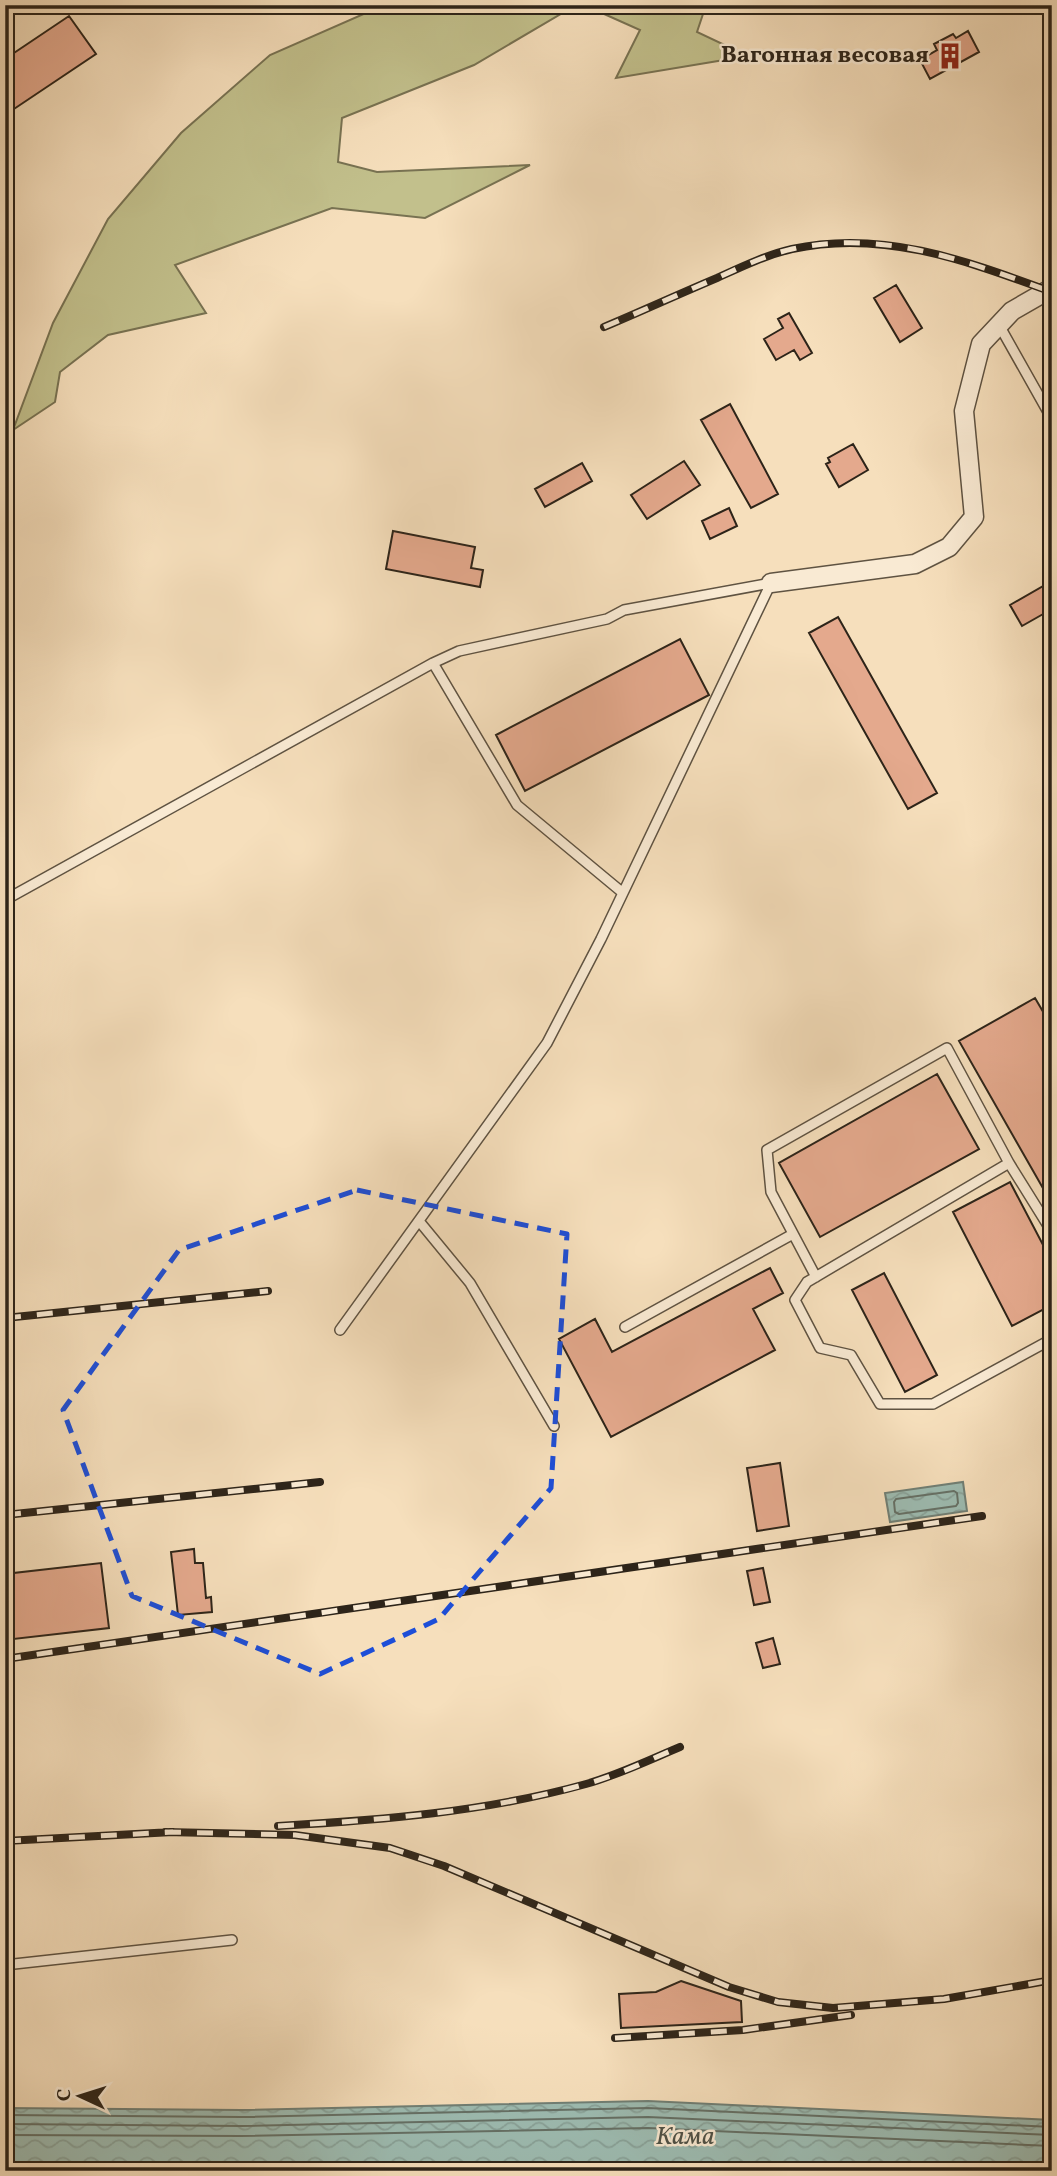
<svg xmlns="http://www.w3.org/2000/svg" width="1057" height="2176" font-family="Vollkorn,serif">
  <defs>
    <pattern id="water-waves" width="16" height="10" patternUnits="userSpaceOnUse" patternTransform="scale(1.75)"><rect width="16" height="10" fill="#9dbcb2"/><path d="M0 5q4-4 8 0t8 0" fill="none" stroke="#88a198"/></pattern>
  </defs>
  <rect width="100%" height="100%" fill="#f6dfbc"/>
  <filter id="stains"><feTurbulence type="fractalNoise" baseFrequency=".00286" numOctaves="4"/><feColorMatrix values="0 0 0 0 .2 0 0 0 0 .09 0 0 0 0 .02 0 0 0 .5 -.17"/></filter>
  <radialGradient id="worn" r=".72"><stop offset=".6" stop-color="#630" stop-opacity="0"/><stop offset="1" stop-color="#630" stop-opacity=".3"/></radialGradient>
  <!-- green -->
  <path fill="#c2c08c" stroke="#787252" stroke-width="2" d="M384 5H576L474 65 342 118 338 162 377 172 530 165 425 218 332 208 175 265 206 313 108 335 60 372 55 402 13 430 53 323 108 219 181 133 270 55Z
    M584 5H706L697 32 748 56 616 78 640 30Z"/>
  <!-- water -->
  <path fill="url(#water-waves)" stroke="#707f75" stroke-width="2" d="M963 1482 967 1511 890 1522 885 1493Z
    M648 2101 1052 2120V2171H5V2108L241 2110Z"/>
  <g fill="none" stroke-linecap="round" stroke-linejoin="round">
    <!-- shore -->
    <path stroke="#657066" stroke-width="2" d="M954 1491 957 1493 958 1503 956 1506 899 1514 895 1512 894 1502 896 1499Z
      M5 2115 241 2117 648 2108 1052 2127
      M5 2124 241 2126 648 2117 1052 2135
      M5 2135 241 2136 648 2128 1052 2146"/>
  </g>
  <!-- building -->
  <path fill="#e4a98d" stroke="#2d2419" stroke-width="2" d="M69 16 96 54 5 115V59Z
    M968 31 979 52 930 79 920 60 937 50 934 44 953 34 956 38Z
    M896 285 922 328 900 342 874 298Z
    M789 313 812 353 800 360 794 350 776 360 764 339 783 328 778 319Z
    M730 404 778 494 751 508 701 420Z
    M853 444 868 470 839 487 826 464 830 462 828 458Z
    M684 461 700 485 647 519 631 495Z
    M582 463 592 481 545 507 535 489Z
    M729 508 737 526 710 539 702 521Z
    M393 531 475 547 471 568 483 570 480 587 386 569Z
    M1052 581V609L1022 626 1010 605Z
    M838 617 937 793 908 809 809 633Z
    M680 639 709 695 525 791 496 735Z
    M1035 998 1052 1027V1204L959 1041Z
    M937 1074 979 1149 820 1237 779 1163Z
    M1010 1182 1052 1262V1305L1012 1326 953 1212Z
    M770 1268 783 1293 753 1309 775 1350 611 1437 559 1339 595 1319 612 1352Z
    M884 1273 937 1375 905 1392 852 1290Z
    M780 1463 789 1526 757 1531 747 1468Z
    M194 1549 195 1563H203L206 1598 211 1597 212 1612 178 1615 171 1552Z
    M101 1563 109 1628 5 1640V1574Z
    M763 1568 770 1602 754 1605 747 1571Z
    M773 1638 780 1664 763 1668 756 1643Z
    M681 1981 741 2001 742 2022 621 2028 619 1994 656 1992Z"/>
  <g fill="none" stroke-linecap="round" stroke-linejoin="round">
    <!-- service casing -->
    <g stroke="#5f5342" stroke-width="12">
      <path id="service" d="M999 325 1052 419
        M623 893 517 805 433 663 459 651 607 619 624 610 771 583
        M5 900 433 663
        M1050 983 1052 987
        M1009 1163 807 1282 795 1300 820 1348 851 1355 880 1404H933L1052 1339
        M419 1221 470 1283 554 1426
        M816 1277 771 1192 767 1150 947 1048 1009 1163 1052 1232
        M625 1327 793 1234
        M340 1330 547 1043 601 939 771 583
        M5 1965 232 1940"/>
    </g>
    <!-- minor casing -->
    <g stroke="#5f5342" stroke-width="21">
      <path id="minor" d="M771 583 915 564 949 547 974 517 964 411 981 344 1012 311 1052 288"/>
    </g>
    <!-- service -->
    <use href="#service" stroke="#f9ead3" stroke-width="9"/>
    <!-- minor -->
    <use href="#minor" stroke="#f9ead3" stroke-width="18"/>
    <!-- rail casing -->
    <g stroke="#2d2419" stroke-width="8">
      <path id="rail" d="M604 327C642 311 679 294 717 278 741 267 766 255 792 249 883 229 967 261 1052 292
        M5 1318 268 1291
        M5 1515 320 1482
        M5 1659 982 1516
        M278 1826C382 1820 485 1812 586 1784 618 1775 649 1760 680 1747
        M165 1832 295 1835 390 1848 444 1866 729 1987 778 2002 833 2008 944 1999 1052 1980
        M5 1841 173 1832
        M615 2038 743 2030 851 2015"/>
    </g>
    <!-- rail -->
    <use href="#rail" stroke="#f9ead3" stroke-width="5" stroke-dasharray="16" stroke-linecap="butt"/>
  </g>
  <!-- marked area -->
  <path fill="none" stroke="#1d4ed8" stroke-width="5" stroke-dasharray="14 9" stroke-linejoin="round" d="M357 1190 567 1234 551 1488 439 1619 320 1674 132 1596 63 1410 179 1250Z"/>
  <!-- icons -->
  <defs>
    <g id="building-bare" transform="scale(2.1)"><path d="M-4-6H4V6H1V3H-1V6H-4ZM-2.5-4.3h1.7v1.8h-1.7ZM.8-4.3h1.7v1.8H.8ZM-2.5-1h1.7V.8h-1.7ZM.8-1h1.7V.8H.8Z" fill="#8f2418" stroke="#f9ead3" stroke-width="2.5" paint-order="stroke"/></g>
  </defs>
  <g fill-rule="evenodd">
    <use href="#building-bare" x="950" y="56"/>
  </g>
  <g text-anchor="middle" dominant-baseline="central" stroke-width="5" stroke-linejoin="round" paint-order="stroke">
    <!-- poi labels -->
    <g font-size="24" font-weight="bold" fill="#2d2419" stroke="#f9ead3" text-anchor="end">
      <text x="929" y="56">Вагонная весовая</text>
    </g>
    <!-- water labels -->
    <g font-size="26" font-style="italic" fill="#4f5247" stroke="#f9ead3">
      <text x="685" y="2137">Кама</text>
    </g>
  </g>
  <!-- margin -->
  <rect width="1057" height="2176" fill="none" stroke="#f6dfbc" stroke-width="28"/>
  <rect x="7" y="7" width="1043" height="2162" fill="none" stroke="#2d2419" stroke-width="3.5"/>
  <rect x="14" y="14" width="1029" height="2148" fill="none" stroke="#2d2419" stroke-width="2"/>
  <!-- north arrow -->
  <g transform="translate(80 2096) rotate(274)" stroke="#f9ead3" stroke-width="5" paint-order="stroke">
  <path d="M0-5L12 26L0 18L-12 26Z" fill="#2d2419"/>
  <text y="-10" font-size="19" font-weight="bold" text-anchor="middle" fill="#2d2419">С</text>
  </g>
  <rect width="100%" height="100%" filter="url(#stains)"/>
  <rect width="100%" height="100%" fill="url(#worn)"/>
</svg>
